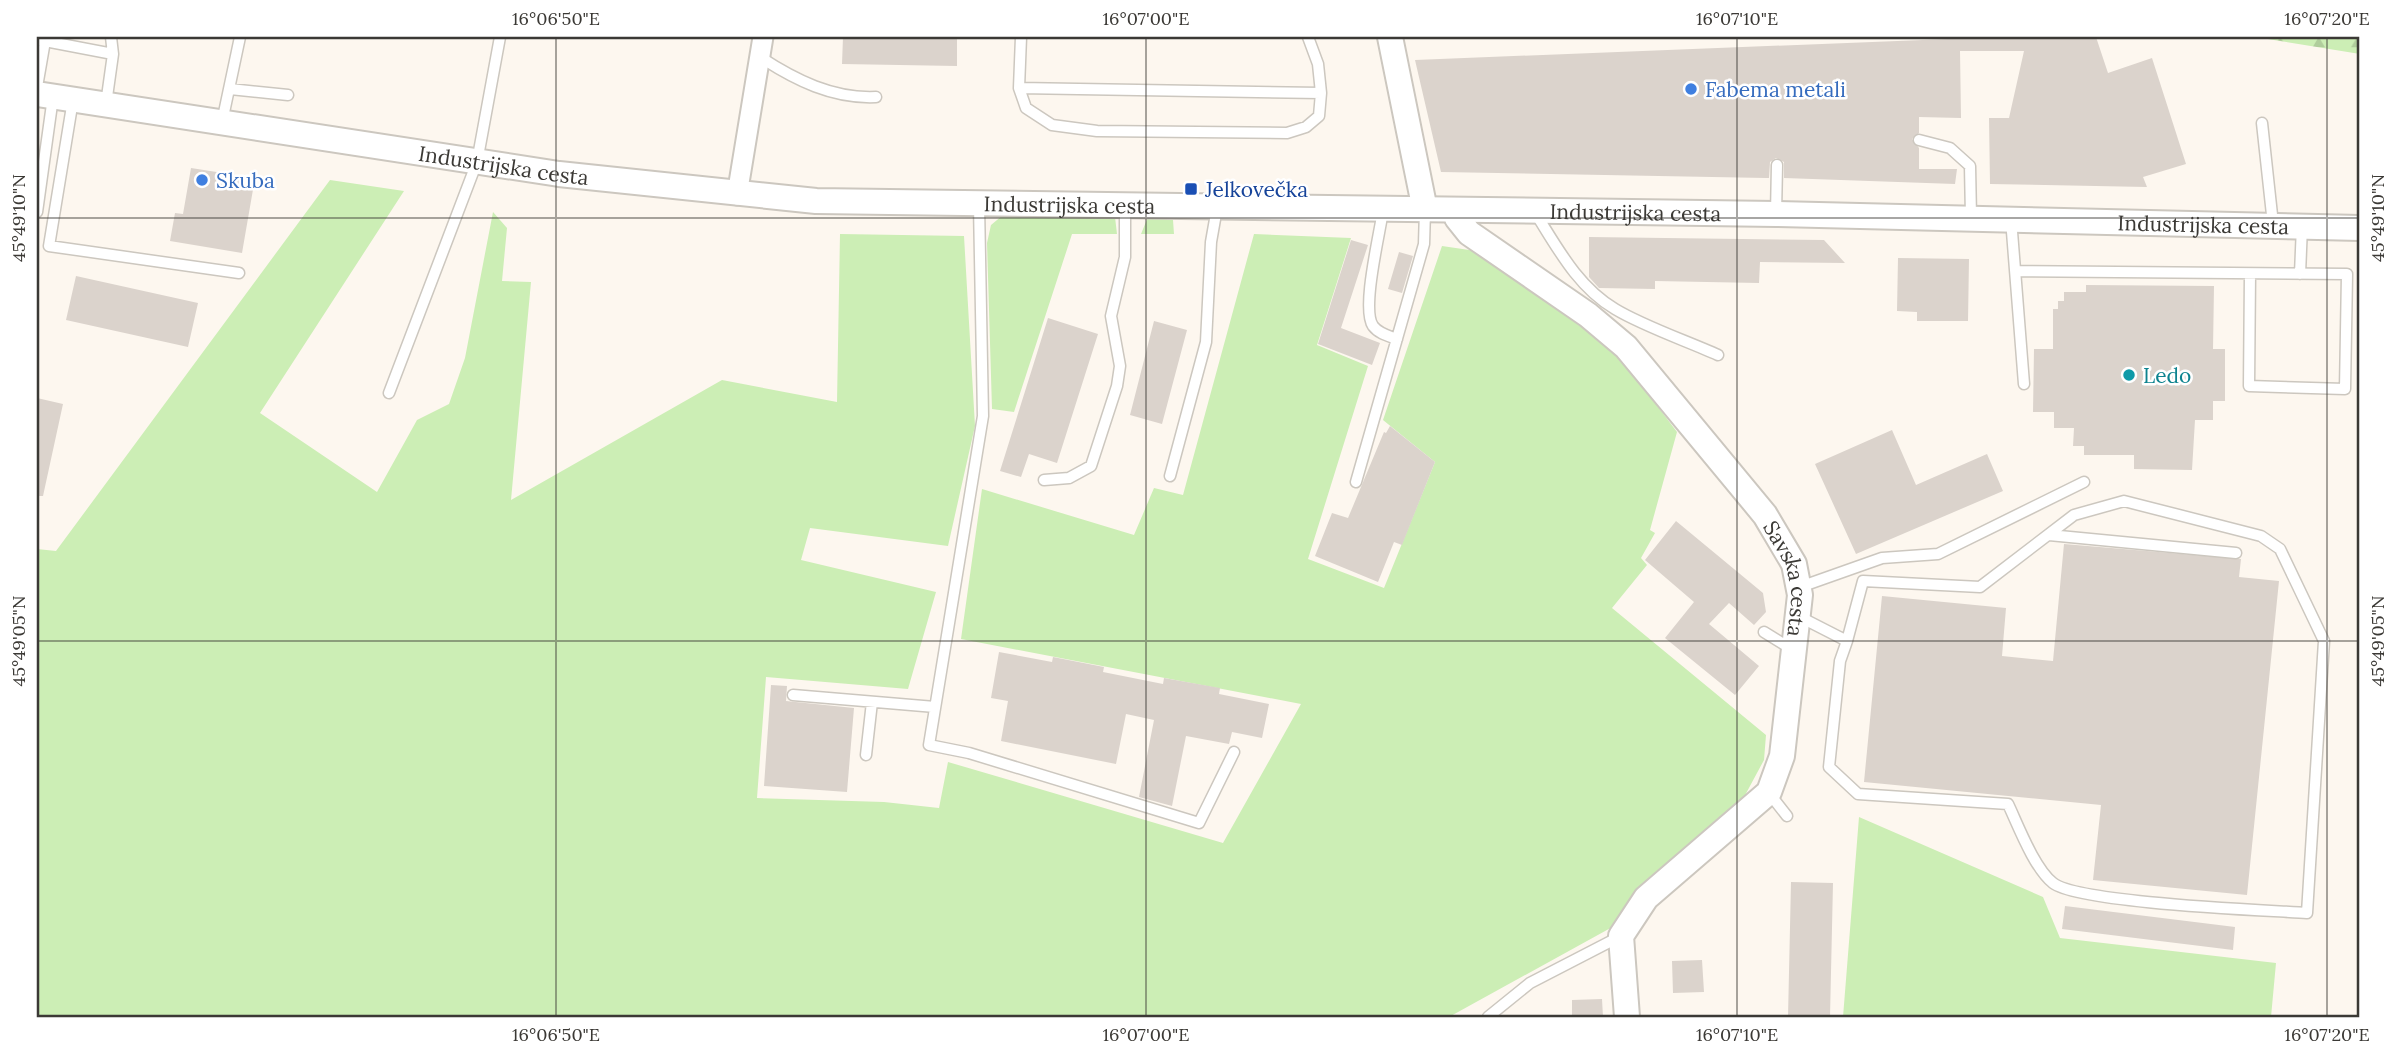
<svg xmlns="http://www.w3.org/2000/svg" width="2397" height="1054" font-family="Lora,serif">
  <defs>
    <pattern id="forest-firs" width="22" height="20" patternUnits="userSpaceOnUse" patternTransform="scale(1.75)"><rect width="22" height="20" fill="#cceeb5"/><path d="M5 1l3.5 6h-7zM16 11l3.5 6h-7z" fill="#b0cd9c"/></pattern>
  </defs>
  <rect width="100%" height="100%" fill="#fdf7ef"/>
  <!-- grass -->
  <path fill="#cceeb5" d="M330 180 404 191 260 413 377 492 417 420 449 404 465 358 493 212 507 228 502 281 531 282 511 500 722 380 837 402 840 234 964 236 975 426 948 546 810 528 801 560 936 592 908 689 766 677 757 798 884 802 939 808 948 762 1223 843 1301 704 961 639 982 489 1134 535 1154 488 1183 495 1254 234 1351 238 1317 345 1368 366 1308 559 1384 588 1435 462 1383 420 1442 246 1476 251 1574 318 1618 354 1677 432 1650 530 1655 533 1641 558 1647 565 1612 608 1766 735 1764 760 1743 799 1616 925 1449 1017H37V549L56 551Z
    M1003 215 1115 217 1117 234H1072L1014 412 992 409 987 243 991 225Z
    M1148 217 1173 220 1174 234H1141Z
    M1859 817 2043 897 2060 938 2276 963 2271 1017H1843Z"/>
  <!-- forest -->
  <path fill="url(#forest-firs)" d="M2255 37H2360V54Z"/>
  <!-- building -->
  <path fill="#dbd3cc" d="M843 37H957V66L842 64Z
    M1998 37H2096L2108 73 2152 58 2186 164 2143 177 2147 187 1990 184 1989 118H2009L2024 51H1960L1961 118 1919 117V133L1912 139 1919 148V169H1957L1955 184 1784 178V162L1776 158 1770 162 1769 178H1766L1441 172 1415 60Z
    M191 168 255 178 242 253 170 241 175 213 183 214Z
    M1589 237 1824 240 1845 263 1760 262 1759 283 1655 281V289L1599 288 1589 277Z
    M1351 240 1368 245 1341 328 1380 343 1372 365 1318 344Z
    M1399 252 1413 256 1402 293 1388 289Z
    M1898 258 1969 259 1968 321H1917V312L1897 311Z
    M76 276 198 303 188 347 66 320Z
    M2086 285 2214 286 2213 349H2225V401H2213V420H2195L2192 470 2134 469V455H2084V446H2073L2074 428H2054V412H2033L2034 349H2053V309H2058V301H2064V292H2086Z
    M1048 318 1098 334 1057 463 1029 454 1021 477 1000 471Z
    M1154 321 1187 330 1162 424 1130 415Z
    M37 398 63 404 43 496H37Z
    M1390 426 1435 462 1402 545 1394 542 1378 582 1315 556 1332 513 1348 518 1384 432 1386 433Z
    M1892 430 1916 485 1987 454 2003 491 1856 554 1815 464Z
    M1676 521 1763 593 1766 612 1754 625 1729 603 1709 624 1759 666 1735 695 1665 638 1694 602 1645 560Z
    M2064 544 2241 559 2239 577 2279 581 2247 895 2093 880 2101 805 1864 782 1882 596 2006 608 2002 656 2053 661Z
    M999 652 1052 662 1053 657 1104 667 1103 672 1163 684 1164 678 1220 688 1219 694 1269 704 1262 738 1232 732 1229 744 1186 736 1172 806 1139 797 1154 720 1126 714 1116 764 1001 741 1008 701 991 698Z
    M771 685 787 686 786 701 854 708 847 792 764 786Z
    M1791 882 1833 883 1830 1017H1788Z
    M2065 906 2235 927 2233 950 2062 929Z
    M1702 960 1704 992 1673 993 1672 961Z
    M1602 999 1603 1017H1572V1000Z"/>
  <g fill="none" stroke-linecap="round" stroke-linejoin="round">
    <!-- service casing -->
    <g stroke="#ccc7bf" stroke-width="13">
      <path id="service" d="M1021 37 1019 88 1321 93 1318 64 1308 37
        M37 40 45 41 37 87
        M45 41 113 54 111 37
        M760 57C795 80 833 99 876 97
        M1019 88 1026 108 1052 125 1097 131 1287 133 1306 127 1319 116 1321 93
        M230 89 288 95
        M73 100 49 246 239 273
        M106 104 113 54
        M222 122 240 37
        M2262 123 2273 224
        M1919 140 1950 148 1970 166 1971 217
        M979 205 983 416 929 745 969 753 1199 823 1234 752
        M1383 210C1380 233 1361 309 1373 326 1379 334 1389 336 1397 339
        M37 212 53 97
        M1776 213 1777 165
        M1536 214C1558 249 1578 287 1615 309 1643 326 1687 341 1718 355
        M2011 219 2024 384
        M2016 271 2347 274 2345 389 2249 386 2250 274
        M2300 274 2302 226
        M389 393 477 162 500 37
        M1170 476 1206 342 1211 242 1217 208
        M1044 480 1069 478 1091 466 1117 386 1120 366 1111 316 1125 257V207
        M1356 482 1424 244 1425 210
        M2049 535 2236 553
        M1800 587 1882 558 1938 554 2084 482
        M1800 617 1847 641 1840 661 1829 767 1858 794 2008 804C2018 825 2034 868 2053 883 2079 903 2263 910 2307 913L2324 641 2280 549 2261 536 2124 501 2074 515 1980 587 1863 581 1847 641
        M1764 632 1793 650
        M793 695 935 707
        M866 755 872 702
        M1769 793 1787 816
        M1488 1017 1530 983 1621 936"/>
    </g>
    <!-- minor casing -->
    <g stroke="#ccc7bf" stroke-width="23">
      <path id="minor" d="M737 195 763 37"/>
    </g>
    <!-- tertiary casing -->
    <g stroke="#ccc7bf" stroke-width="28">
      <g id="tertiary">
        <path d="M1390 37 1425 210"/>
        <path id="s1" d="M37 94 559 174 816 201 1776 214 2360 228"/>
        <path id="s2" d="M1456 210 1457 218 1469 233 1588 315 1626 347 1765 515 1794 564 1800 595 1782 756 1769 792 1646 898 1621 936 1627 1017"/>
      </g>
    </g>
    <!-- service -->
    <use href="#service" stroke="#fff" stroke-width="10"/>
    <!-- minor -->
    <use href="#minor" stroke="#fff" stroke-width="19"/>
    <!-- tertiary -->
    <use href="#tertiary" stroke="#fff" stroke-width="24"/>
  </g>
  <!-- ticks -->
  <path fill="none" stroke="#3b3935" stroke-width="2" stroke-opacity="0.45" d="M556 37V1017M1146 37V1017M1737 37V1017M2327 37V1017M37 218H2360M37 641H2360"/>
  <!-- markers -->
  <g fill="#3f7fe0" stroke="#fff" stroke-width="2.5">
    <circle cx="1691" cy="89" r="7"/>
    <circle cx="202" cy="180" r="7"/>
  </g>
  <rect fill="#1a4fb4" stroke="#fff" stroke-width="2.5" x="1184" y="182" width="14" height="14" rx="3.5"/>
  <circle fill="#0f9aa8" stroke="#fff" stroke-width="2.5" cx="2129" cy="375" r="7"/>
  <g text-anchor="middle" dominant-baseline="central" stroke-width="5" stroke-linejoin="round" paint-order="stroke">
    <!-- shop labels -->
    <g font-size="21" fill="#366cbe" stroke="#fff" text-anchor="start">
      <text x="1705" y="89">Fabema metali</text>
      <text x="216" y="180">Skuba</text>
    </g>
    <!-- street labels -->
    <g font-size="21" fill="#3b3935" stroke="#fff">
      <text stroke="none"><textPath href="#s1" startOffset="472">Industrijska cesta</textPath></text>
      <text stroke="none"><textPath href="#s1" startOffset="1040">Industrijska cesta</textPath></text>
      <text stroke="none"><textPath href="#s1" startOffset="1606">Industrijska cesta</textPath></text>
      <text stroke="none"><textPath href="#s1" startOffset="2174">Industrijska cesta</textPath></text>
      <text stroke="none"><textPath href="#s2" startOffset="509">Savska cesta</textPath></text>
    </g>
    <!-- transit labels -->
    <g font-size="21" fill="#164399" stroke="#fff" text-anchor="start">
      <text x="1205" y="189">Jelkovečka</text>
    </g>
    <!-- culture labels -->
    <g font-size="21" fill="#0d838f" stroke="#fff" text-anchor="start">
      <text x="2143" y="375">Ledo</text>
    </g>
  </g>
  <!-- border -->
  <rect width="2397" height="1054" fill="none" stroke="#ffffff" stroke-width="77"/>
  <rect x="38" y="38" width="2320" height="978" fill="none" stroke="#3b3935" stroke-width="2.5"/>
  <g font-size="18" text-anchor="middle" fill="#3b3935">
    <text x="556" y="25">16°06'50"E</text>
    <text x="1146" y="25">16°07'00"E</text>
    <text x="1737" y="25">16°07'10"E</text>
    <text x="2327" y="25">16°07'20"E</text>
    <text transform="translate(19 218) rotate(-90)" y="6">45°49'10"N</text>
    <text transform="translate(2378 218) rotate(-90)" y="6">45°49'10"N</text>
    <text transform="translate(19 641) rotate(-90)" y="6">45°49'05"N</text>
    <text transform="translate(2378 641) rotate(-90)" y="6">45°49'05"N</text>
    <text x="556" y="1041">16°06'50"E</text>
    <text x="1146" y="1041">16°07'00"E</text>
    <text x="1737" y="1041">16°07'10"E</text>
    <text x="2327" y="1041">16°07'20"E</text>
  </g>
</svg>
